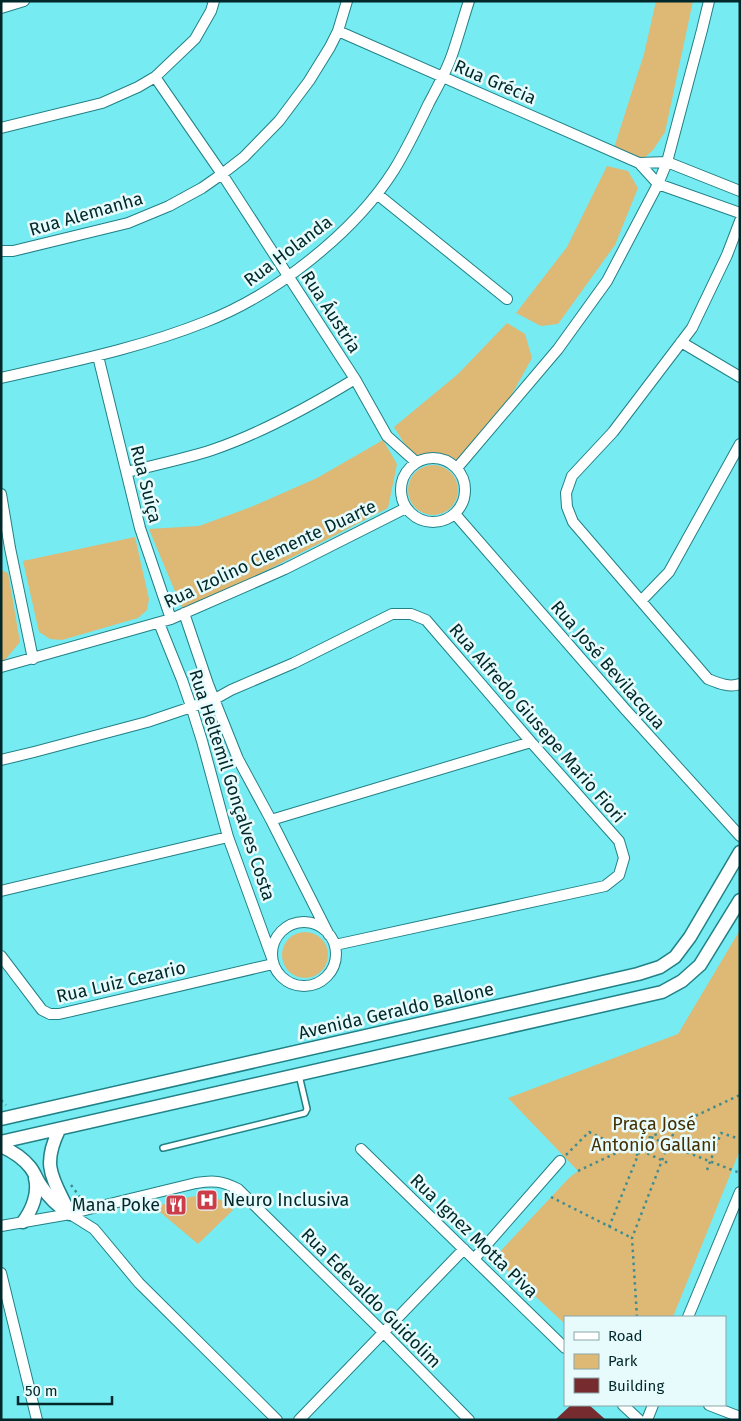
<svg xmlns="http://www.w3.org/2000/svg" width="741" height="1421" font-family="'Fira Sans',sans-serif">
  <rect width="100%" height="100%" fill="#77ebf2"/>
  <!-- green -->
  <path fill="#deb875" d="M656 1H693L665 132 653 150 639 163 613 151 644 54Z
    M607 166 628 171 638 188 615 245 558 324 541 326 516 313 567 247Z
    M507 323 525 334 532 358 496 423 457 468C444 456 431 455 416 462L394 427 458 374Z
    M383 440 397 464 388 508 184 613 149 529 199 526 251 507 317 478Z
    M408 490a25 25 0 1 1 50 0a25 25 0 1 1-50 0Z
    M135 537 149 599 147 610 138 618 62 640 50 639 39 632 23 561Z
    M1 570 8 573 20 642 5 660 1 661Z
    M740 930V1150L673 1317H565V1324L494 1258 569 1178 578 1171 508 1098 678 1034Z
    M282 955a23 23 0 1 1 46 0a23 23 0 1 1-46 0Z
    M204 1195 228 1202 233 1210 198 1244 154 1207 190 1197Z"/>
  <!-- building -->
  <path fill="#762b2e" d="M571 1405H589L606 1420H555Z"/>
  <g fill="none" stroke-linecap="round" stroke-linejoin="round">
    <!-- service casing -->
    <g stroke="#218186" stroke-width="8">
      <path id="service" d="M163 1148 305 1113 307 1109 299 1075"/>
    </g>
    <!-- minor casing -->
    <g stroke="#218186" stroke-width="12">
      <path id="minor" d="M1 8 24 1
        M338 31 639 163 667 162 740 191
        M155 77 222 174 355 379 387 436 416 462
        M1 128 102 103 138 87 155 77 195 39 211 11 214 1
        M639 163 658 184 740 213
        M377 194 507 299
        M740 221 727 255 692 328 613 432 572 476 566 493 567 507 573 522 708 679C718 683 729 688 740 684
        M1 251H13L128 223 169 206 202 188 222 174 244 157 279 121 309 81 330 47 338 31 347 1
        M681 342 740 377
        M98 356 140 528 171 619
        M1 378C70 362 140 348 205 322 275 295 354 233 394 170 407 149 418 126 429 103 437 88 446 72 452 55 458 38 463 19 469 1
        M401 490a32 32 0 1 1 64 0a32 32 0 1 1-64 0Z
        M457 468 558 349 607 281 658 184 667 162 702 30 709 1
        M127 472C155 465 184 459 212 450 262 433 309 407 355 379
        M1 494 10 548 33 659
        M455 514 624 708 740 836
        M641 601 669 572 740 444
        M184 613 208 684 238 759 271 820 329 935
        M159 623 182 680 191 706 202 741 228 837 272 958
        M1 667 171 619 285 569 406 508
        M1 760 34 752 147 722 215 699 231 690 294 663 392 614H411L426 620 531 742 619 841 624 858 619 875 605 886 335 945
        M271 820 531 742
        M1 891 228 837
        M272 954a32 32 0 1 1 64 0a32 32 0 1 1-64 0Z
        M1 956 42 1010 50 1014H59L273 964
        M361 1149 565 1348
        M70 1214 94 1229 139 1283 277 1420
        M1 1226 70 1214 89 1209 196 1183C214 1180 222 1181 238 1189L384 1333 469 1420
        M474 1259 560 1161
        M1 1273 37 1420
        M688 1317 740 1192
        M623 1405 639 1420
        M709 1405 740 1417
        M299 1420 464 1249
        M647 1420 653 1405"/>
    </g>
    <!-- tertiary casing -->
    <g stroke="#218186" stroke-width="15">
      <path id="tertiary" d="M1 1119 638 974 660 967 675 957 690 937 740 852
        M59 1130C41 1167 53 1178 69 1212
        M1 1142 662 992 682 981 700 965 740 900
        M1 1146C12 1151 22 1157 30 1167 35 1173 37 1181 42 1187 49 1198 59 1207 70 1214
        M23 1222C32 1210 39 1193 35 1178"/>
    </g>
    <!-- path -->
    <path stroke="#3e8d91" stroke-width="2.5" stroke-dasharray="2.5 4" stroke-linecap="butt" d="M1 1100 6 1105
      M651 1137 668 1145 740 1173
      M566 1155 589 1132 638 1155
      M707 1170 721 1133 740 1139
      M578 1171 740 1095
      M71 1185 83 1201
      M551 1197 632 1238
      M609 1227 640 1150 668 1163
      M637 1317 632 1238 668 1145 678 1124"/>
    <!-- service -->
    <use href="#service" stroke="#fff" stroke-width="5"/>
    <!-- minor -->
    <use href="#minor" stroke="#fff" stroke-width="10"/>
    <!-- tertiary -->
    <use href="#tertiary" stroke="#fff" stroke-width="12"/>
  </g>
  <!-- icons -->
  <defs>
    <g id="hospital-square" transform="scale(1.125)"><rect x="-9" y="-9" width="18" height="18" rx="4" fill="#cd3d49" stroke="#e7fbfc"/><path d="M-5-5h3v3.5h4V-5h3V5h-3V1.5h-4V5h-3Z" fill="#fff"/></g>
    <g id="restaurant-square" transform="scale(1.125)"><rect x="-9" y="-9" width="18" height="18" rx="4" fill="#cd3d49" stroke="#e7fbfc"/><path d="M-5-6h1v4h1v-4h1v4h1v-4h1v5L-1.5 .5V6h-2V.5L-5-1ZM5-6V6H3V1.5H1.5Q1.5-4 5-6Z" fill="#fff"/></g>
  </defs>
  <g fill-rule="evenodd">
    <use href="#hospital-square" x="207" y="1200"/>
    <use href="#restaurant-square" x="176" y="1205"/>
  </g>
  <g text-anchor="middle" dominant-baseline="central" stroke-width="5" stroke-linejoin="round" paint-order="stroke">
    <!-- street labels -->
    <g font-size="18" fill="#002729" stroke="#e7fbfc">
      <text transform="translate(495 82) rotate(23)">Rua Grécia</text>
      <text transform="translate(86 214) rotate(-16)">Rua Alemanha</text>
      <text transform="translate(288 251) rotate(-37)">Rua Holanda</text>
      <text transform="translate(331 312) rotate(57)">Rua Áustria</text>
      <text transform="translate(146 484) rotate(76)">Rua Suíça</text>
      <text transform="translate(270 554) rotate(-25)">Rua Izolino Clemente Duarte</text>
      <text transform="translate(608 665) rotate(49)">Rua José Bevilacqua</text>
      <text transform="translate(537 723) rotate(49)">Rua Alfredo Giusepe Mario Fiori</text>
      <text transform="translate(232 785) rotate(72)">Rua Heltemil Gonçalves Costa</text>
      <text transform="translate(121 982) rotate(-13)">Rua Luiz Cezario</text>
      <text transform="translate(396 1011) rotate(-13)">Avenida Geraldo Ballone</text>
      <text transform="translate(474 1236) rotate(44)">Rua Ignez Motta Piva</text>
      <text transform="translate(371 1298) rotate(45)">Rua Edevaldo Guidolim</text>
    </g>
    <!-- park labels -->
    <g font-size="18" fill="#452f01" stroke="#e7fbfc">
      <text x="654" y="1124">Praça José<tspan x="654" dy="21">Antonio Gallani</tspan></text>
    </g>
    <!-- poi labels -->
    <g font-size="18" fill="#002729" stroke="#e7fbfc" text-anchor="start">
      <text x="223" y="1200">Neuro Inclusiva</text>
      <text x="160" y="1205" text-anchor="end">Mana Poke</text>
    </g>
  </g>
  <!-- border -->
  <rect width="741" height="1421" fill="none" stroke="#002729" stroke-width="5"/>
  <!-- legend -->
  <rect x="564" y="1316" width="162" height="90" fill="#e7fbfc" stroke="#8ba6a8"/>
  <rect x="574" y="1332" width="25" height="8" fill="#ffffff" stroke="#8ba6a8"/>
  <text x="608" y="1341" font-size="15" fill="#002729">Road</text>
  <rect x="574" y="1354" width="25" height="15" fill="#deb875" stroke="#8ba6a8"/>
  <text x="608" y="1366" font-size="15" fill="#002729">Park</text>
  <rect x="574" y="1378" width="25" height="15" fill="#762b2e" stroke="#8ba6a8"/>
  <text x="608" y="1391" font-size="15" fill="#002729">Building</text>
  <!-- scale -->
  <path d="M18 1396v8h94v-8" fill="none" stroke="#002729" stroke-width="2.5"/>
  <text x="25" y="1396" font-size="15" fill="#002729" stroke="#e7fbfc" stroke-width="4" paint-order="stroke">50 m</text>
</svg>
